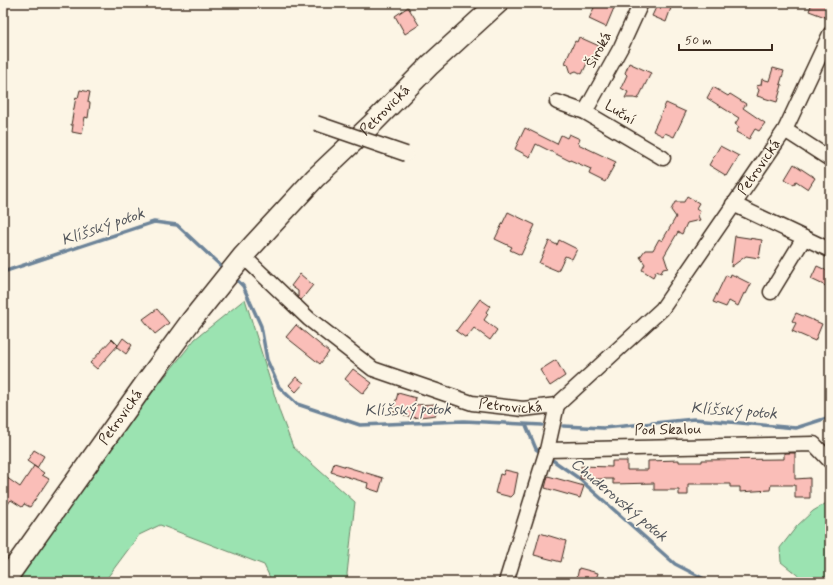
<svg xmlns="http://www.w3.org/2000/svg" width="833" height="585" font-family="Mynerve,sans-serif">
  <rect width="100%" height="100%" fill="#fcf5e5"/>
  <filter id="ink" filterUnits="userSpaceOnUse"><feTurbulence type="fractalNoise" baseFrequency=".025" numOctaves="2"/><feDisplacementMap in="SourceGraphic" scale="8" xChannelSelector="R" yChannelSelector="G"/><feConvolveMatrix kernelMatrix="1 2 1 2 8 2 1 2 1" color-interpolation-filters="sRGB"/></filter>
  <g filter="url(#ink)">
    <!-- green -->
    <path fill="#9be3b1" stroke="#6b8668" d="M245 299 280 413 293 447 355 502 347 574 348 582H272L264 565 160 525 139 535 104 582H27L18 576 91 469 195 339Z
      M830 501V582H806L781 562 780 548 797 526 813 511Z"/>
    <g fill="none" stroke-linecap="round" stroke-linejoin="round">
      <!-- stream -->
      <path stroke="#6d8499" stroke-width="3.5" d="M3 274 6 271 154 222 177 225 221 266
        M238 281 243 286 261 326 267 360 279 387 297 404 360 425 464 421 542 425
        M526 425 536 449 543 454
        M563 426 604 428 694 419 796 428 830 417
        M548 457 577 477 675 564 710 582"/>
    </g>
    <!-- building -->
    <path fill="#fabeb8" stroke="#3b2a1e" d="M596 3H616L606 27 589 19Z
      M658 3H661L671 8 666 22 652 16Z
      M812 3H830L825 17 809 11Z
      M408 7 419 25 405 34 395 16Z
      M579 37 599 46 592 61 589 59 582 74 576 71 571 73 568 64 565 63 575 41 577 42Z
      M629 63 651 73 638 99 634 98H625L628 92 621 88 627 75 625 73Z
      M773 68 784 71 780 84 782 85 777 102 757 96 759 90 756 86 761 85 762 79 769 81Z
      M713 87 728 96 730 94 746 104 743 108 765 123 759 131 755 129 749 139 736 132 739 127 735 124 739 118 707 98Z
      M80 90 90 92 88 102 90 103 88 118 85 117 82 134 72 132 73 125H71L76 97 78 98Z
      M666 103 686 112 674 137 665 133 663 136 653 131Z
      M525 128 557 144 561 135 567 138 569 134 580 139 578 144 616 162 605 182 589 174 591 169 570 160V161L536 144 530 157 515 149Z
      M720 146 739 156 727 176 709 165Z
      M794 164 815 178 808 189 796 181 794 185 785 179Z
      M687 196 699 203 696 208 700 211 698 216 700 220 687 223 682 234 678 232 664 256 668 268 663 269 661 273 656 271 653 277 642 270 645 264 640 257 645 250H653L659 239 662 241 676 217 671 210 675 202H684Z
      M508 212 535 225 521 255 510 250 512 247 495 239Z
      M735 236 762 240 759 258 746 256 731 267Z
      M559 240 577 249 572 259 565 256 558 271 539 263 549 241 557 245Z
      M817 266 830 272V288L811 279Z
      M300 274 313 285 301 300 298 297V291L291 286Z
      M731 274 751 284 746 294 744 293 738 306 729 301 726 307 713 302 726 275 730 277Z
      M480 299 490 306 486 312 488 314 484 320 497 330 490 340 474 328 466 338 456 331Z
      M157 309 169 323 155 334 143 319Z
      M796 313 822 324 815 341 792 331 796 323 792 321Z
      M296 325 329 352 320 364 286 337Z
      M123 338 132 345 126 354 117 347Z
      M112 339 118 345 97 369 90 363Z
      M556 360 565 376 550 386 540 370Z
      M353 369 372 383 363 394 345 379Z
      M296 377 304 383 296 392 289 385Z
      M398 393 416 398 414 405 435 404 436 415 412 418 393 411Z
      M34 450 44 456 37 468 27 461Z
      M784 453H795V479L810 478V498H795V485H771L770 490 740 492V487H730V484H688V495H679V490H654V483L613 484V479H580L581 466 612 467V461H627V470H648V461L679 460V462H702V460L784 459Z
      M334 463 383 478 379 492 367 488 368 483 331 472Z
      M34 466 44 473 42 475 49 479 30 507 24 504 22 507 11 500 3 510V475L20 487Z
      M505 470 518 473 514 494 511 497 495 493 500 474 503 475Z
      M548 476 584 486 580 498 545 488Z
      M540 533 566 541 561 562 534 555Z
      M579 568 598 573 595 582H576Z"/>
    <g fill="none" stroke-linecap="round" stroke-linejoin="round">
      <!-- minor casing -->
      <g stroke="#3b2a1e" stroke-width="17">
        <g id="minor">
          <path d="M557 102 585 112 663 158"/>
          <path d="M585 112 621 47 641 3"/>
          <path d="M785 130 830 159"/>
          <path d="M733 204 830 250"/>
          <path id="s1" d="M243 256 309 319 373 369 472 403 523 409 557 405 662 309 785 130 830 34"/>
          <path d="M771 292 804 238"/>
          <path d="M547 450 814 444 830 461"/>
          <path d="M506 582 547 450 557 405"/>
        </g>
      </g>
      <!-- secondary casing -->
      <g stroke="#3b2a1e" stroke-width="23">
        <g id="secondary">
          <path id="s2" d="M4 582 144 385 191 321 243 256 315 178 372 124 430 65 498 3"/>
        </g>
      </g>
      <!-- minor -->
      <use href="#minor" stroke="#fcf5e5" stroke-width="14"/>
      <!-- secondary -->
      <use href="#secondary" stroke="#fcf5e5" stroke-width="20"/>
      <!-- minor-bridge casing -->
      <g stroke="#3b2a1e" stroke-width="17" stroke-linecap="butt">
        <path id="minor-bridge" d="M316 123 406 154"/>
      </g>
      <!-- minor-bridge -->
      <use href="#minor-bridge" stroke="#fcf5e5" stroke-width="14"/>
    </g>
  </g>
  <g text-anchor="middle" dominant-baseline="central" stroke-width="3.5" stroke-linejoin="round" paint-order="stroke">
    <!-- street labels -->
    <g font-size="15" fill="#3b2a1e" stroke="#fcf5e5">
      <text transform="translate(599 50) rotate(-62)">Široká</text>
      <text stroke="none"><textPath href="#s2" startOffset="608">Petrovická</textPath></text>
      <text transform="translate(620 113) rotate(31)">Luční</text>
      <text stroke="none"><textPath href="#s1" startOffset="677">Petrovická</textPath></text>
      <text stroke="none"><textPath href="#s1" startOffset="316">Petrovická</textPath></text>
      <text stroke="none"><textPath href="#s2" startOffset="202">Petrovická</textPath></text>
      <text transform="translate(668 430) rotate(-1)">Pod Skalou</text>
    </g>
    <!-- water labels -->
    <g font-size="16" font-style="italic" fill="#54575c" stroke="#fcf5e5">
      <text transform="translate(103 227) rotate(-19)">Klíšský potok</text>
      <text transform="translate(408 410) rotate(-1)">Klíšský potok</text>
      <text transform="translate(734 411) rotate(4)">Klíšský potok</text>
      <text transform="translate(619 500) rotate(40)">Chuderovský potok</text>
    </g>
  </g>
  <!-- margin -->
  <rect width="833" height="585" fill="none" stroke="#fcf5e5" stroke-width="16"/>
  <rect x="8" y="8" width="817" height="569" fill="none" stroke="#3b2a1e" stroke-width="1.5" filter="url(#ink)"/>
  <!-- scale -->
  <path d="M679 44v6h93v-6" fill="none" stroke="#3b2a1e" stroke-width="2"/>
  <text x="685" y="44" font-size="12" fill="#3b2a1e" stroke="#fcf5e5" stroke-width="3" paint-order="stroke">50 m</text>
</svg>
